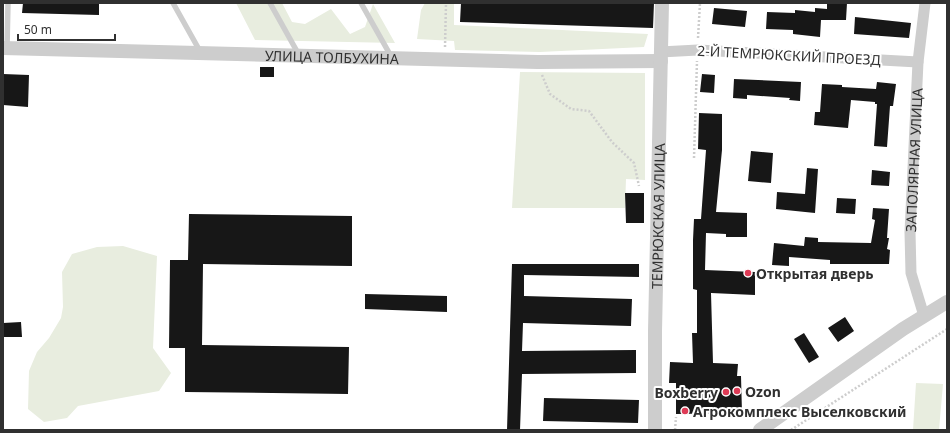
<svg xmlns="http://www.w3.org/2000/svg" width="950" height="433" font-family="'Noto Sans',sans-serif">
  <rect width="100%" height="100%" fill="#fff"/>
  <!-- green -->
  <path fill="#e8eddf" d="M236 3H282L292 22 305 24 331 9 350 34 365 27 373 4 395 43 255 40Z
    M425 3H454V25L648 34 644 47 540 52 455 50 454 41 417 39 421 10Z
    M520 72 645 73V180L626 179 625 208H512Z
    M123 246 157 256 153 348 171 373 159 391 78 406 67 418 44 422 28 409 29 371 37 352 49 338 61 318 63 307 62 272 72 254 97 247Z
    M916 383 943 384 939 430H913Z"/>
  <!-- building -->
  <path fill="#171717" d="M23 3H99V15L22 13Z
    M461 3H654L653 28 460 22Z
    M827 3H847L846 20H821L820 37 793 34V30L766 29 767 12 795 13V10L815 12V8L827 9Z
    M714 8 747 11 745 27 712 24Z
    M855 17 911 23 909 38 854 34Z
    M260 67H274V77H260Z
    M3 74 29 75 28 107 3 105Z
    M702 74 715 75 714 93 700 92Z
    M734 79 801 82 800 101 789 100 790 98 747 95V99L733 98Z
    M877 82 896 84 893 106H890L887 147 874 146 877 104H875V102L851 100 848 128 814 125 815 112H820L822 84 842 85V87L876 89Z
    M699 113 722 114V150L716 212 747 213V237H726V234L706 233 705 270 755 272V295L711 293 713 363 738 364 737 376H741L742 413 676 414V383H669L670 362 693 363 692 333H697V290L693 289V240L694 219H701L706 150 698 149Z
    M751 151 773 153 771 183 748 181Z
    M807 168 818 169 815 213 776 209 777 192 805 194Z
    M872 170 890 172 889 186 871 185Z
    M625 193H644V223H626Z
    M837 198 856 199 855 214 836 213Z
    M873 208 889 209 887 238H889L887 249 890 250 889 264H830V260L789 257V266L772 265 774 243 804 246 805 237 818 238V242L871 243 875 220 872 219Z
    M189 214 352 216V266L203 264 202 345 349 347 348 394 185 392V348H169L170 260H188Z
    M512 264H639V277L524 275V296L632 299 631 326 523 323 522 351 636 350V373L522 374 520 430H507Z
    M365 294 447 296V312L365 309Z
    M845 317 854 331 838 342 828 328Z
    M21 322 22 337H3V323Z
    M804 333 819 357 809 363 794 339Z
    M544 398 639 400 638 423 543 421Z"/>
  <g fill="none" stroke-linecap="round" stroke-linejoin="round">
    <!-- path -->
    <path stroke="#cdcdcd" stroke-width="2.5" stroke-dasharray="2 2" stroke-linecap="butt" d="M698 38 700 3
      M445 47 446 3
      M542 75 550 94 571 109 589 111 612 142 634 163 639 186
      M694 158 697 61
      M675 430 676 417
      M791 430 947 329"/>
    <!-- service -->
    <path stroke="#cdcdcd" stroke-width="5.5" d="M173 3 201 53
      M270 3 299 55
      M361 3 392 58
      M7 48 8 3"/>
    <!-- minor -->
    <g stroke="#cdcdcd" stroke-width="11">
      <path d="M660 52 698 50 918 62"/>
      <path id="s1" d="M924 316 911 273 910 232 918 62 925 3"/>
    </g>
    <!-- tertiary -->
    <g stroke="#cdcdcd" stroke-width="14">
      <path id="s2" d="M3 48 538 62 661 61"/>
      <path id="s3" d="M655 430V331L662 3"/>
      <path d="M760 430 903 329 947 302"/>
    </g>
  </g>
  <!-- markers -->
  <g fill="#de3b56" stroke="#fff" stroke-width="1.5">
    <circle cx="748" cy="273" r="4"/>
    <circle cx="737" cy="391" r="4"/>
    <circle cx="726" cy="392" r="4"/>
    <circle cx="685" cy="411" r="4"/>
  </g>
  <g text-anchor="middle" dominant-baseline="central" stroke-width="4" stroke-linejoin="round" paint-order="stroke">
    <!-- street labels -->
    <g font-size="14" fill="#303030" stroke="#fff">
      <text transform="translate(789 55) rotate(3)">2-Й ТЕМРЮКСКИЙ ПРОЕЗД</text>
      <text stroke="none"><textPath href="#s2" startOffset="329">УЛИЦА ТОЛБУХИНА</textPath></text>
      <text stroke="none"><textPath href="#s1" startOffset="158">ЗАПОЛЯРНАЯ УЛИЦА</textPath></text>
      <text stroke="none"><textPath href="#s3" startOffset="214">ТЕМРЮКСКАЯ УЛИЦА</textPath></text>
    </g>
    <!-- poi labels -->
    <g font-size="14" font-weight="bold" fill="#303030" stroke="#fff" text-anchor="start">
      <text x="756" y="273">Открытая дверь</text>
      <text x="745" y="391">Ozon</text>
      <text x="718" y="392" text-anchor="end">Boxberry</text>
      <text x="693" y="411">Агрокомплекс Выселковский</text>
    </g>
  </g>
  <!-- border -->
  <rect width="950" height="433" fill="none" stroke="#303030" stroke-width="8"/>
  <!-- scale -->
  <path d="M18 34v6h97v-6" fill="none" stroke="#303030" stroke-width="2"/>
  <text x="24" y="34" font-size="12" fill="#303030" stroke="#ffffff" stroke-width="3" paint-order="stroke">50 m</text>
</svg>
